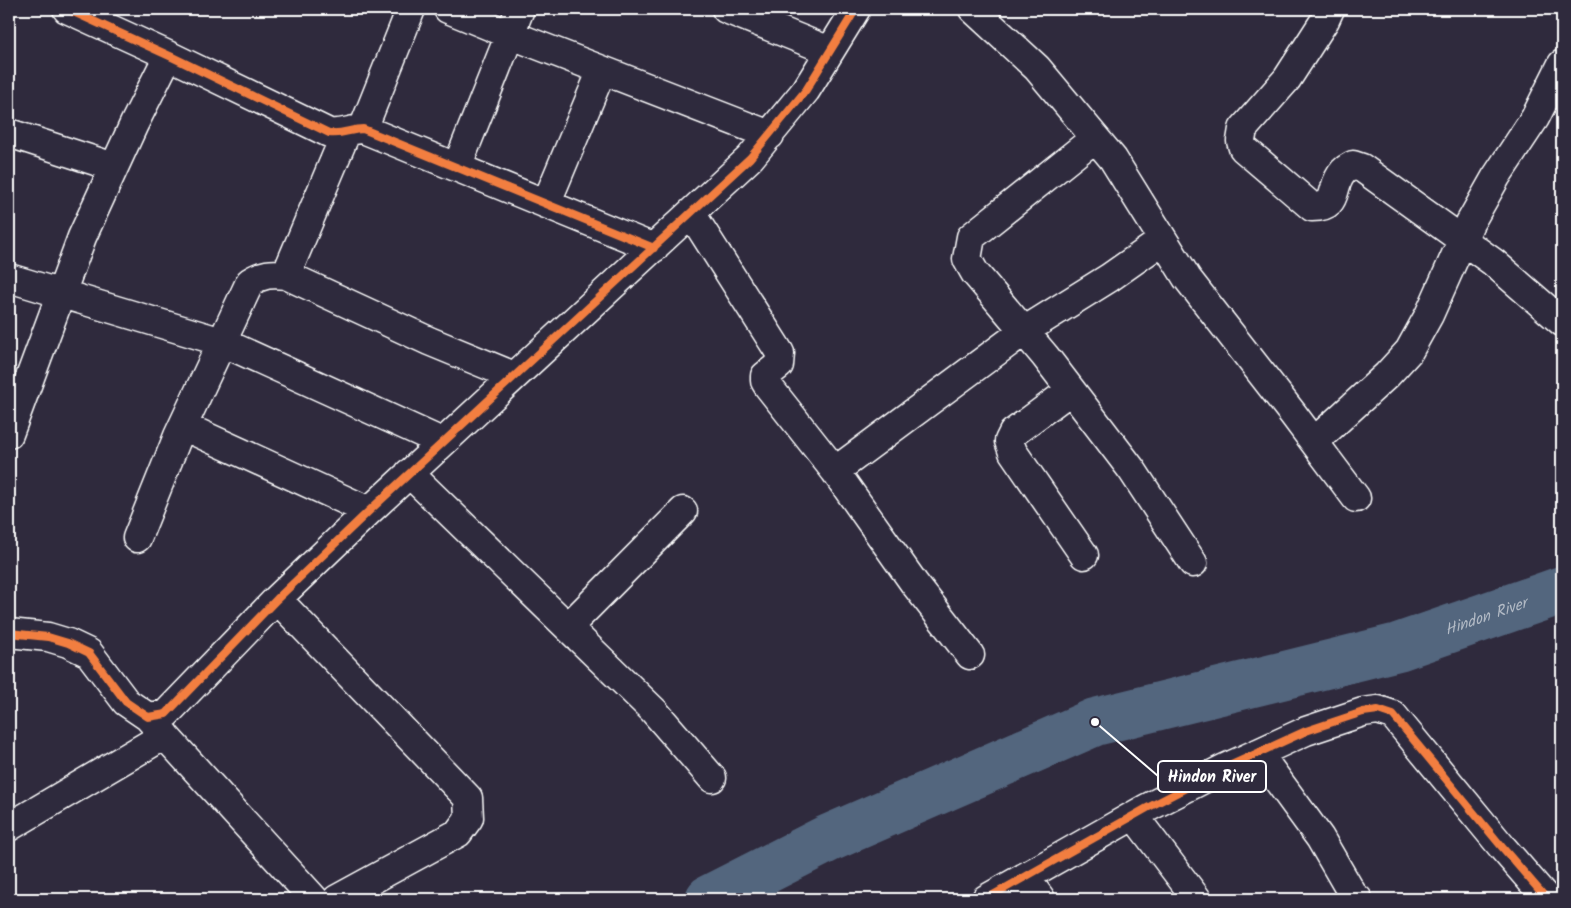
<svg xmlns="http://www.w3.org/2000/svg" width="1571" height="908" font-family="Kalam,sans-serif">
  <rect width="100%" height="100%" fill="#2f2a3d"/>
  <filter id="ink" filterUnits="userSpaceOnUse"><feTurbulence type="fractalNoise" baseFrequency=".02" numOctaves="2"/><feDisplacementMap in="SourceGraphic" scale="10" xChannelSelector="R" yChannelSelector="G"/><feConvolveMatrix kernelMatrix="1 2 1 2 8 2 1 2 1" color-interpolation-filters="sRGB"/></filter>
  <g filter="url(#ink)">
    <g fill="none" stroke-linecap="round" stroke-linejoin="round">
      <!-- river -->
      <path stroke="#53667e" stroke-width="48" id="s1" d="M709 899 827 839 1095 722 1398 647 1562 590"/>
      <!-- minor casing -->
      <g stroke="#fff" stroke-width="31">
        <path id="minor" d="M67 9 172 57 329 133C342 135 351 129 363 129L654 248
          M448 9 509 34 770 135
          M726 9 830 51
          M973 9 1037 68 1113 159 1187 278 1293 414 1356 498
          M1330 9 1325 20 1287 79 1243 129 1241 141 1243 148 1312 207C1341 207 1329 187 1343 172 1345 169 1350 167 1353 165L1362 168 1493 262 1562 322
          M363 129 411 9
          M9 133 114 167
          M1095 138 971 237 967 259 975 273 1045 356 1132 470 1193 563
          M457 167 520 9
          M546 204 602 70
          M691 213 780 353 779 365 765 376V381L768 386 835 471 914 583 970 655
          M286 275 346 133
          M9 278 222 342 442 442
          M1071 390 1013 433 1009 441 1013 452 1084 555
          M183 426 369 511
          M9 434 82 237 134 124 168 56
          M1314 442 1387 375 1409 351 1429 315 1470 223 1496 177 1535 118 1562 64
          M835 471 1024 331 1109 278 1163 240
          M409 473 654 711 712 778
          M137 538 178 436 250 282C262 274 272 273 286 275L429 341 514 376
          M277 599 468 798 469 818 458 833 337 899
          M568 627 683 511
          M9 633 48 637 68 643 89 653 126 702 148 717 166 714 277 599 369 511 750 158 806 90 856 9
          M148 717 314 899
          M1258 753 1320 838 1353 895 1358 899
          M1134 816 1197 899
          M9 827 165 735
          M1025 877 1041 899
          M986 899 1147 808 1225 768 1258 753 1306 731 1363 712 1378 710 1393 715 1502 847 1547 899"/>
      </g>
      <!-- minor -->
      <use href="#minor" stroke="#2f2a3d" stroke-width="28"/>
      <!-- cycleway casing -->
      <g stroke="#2f2a3d" stroke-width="11">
        <path id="cycleway" d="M67 9 172 57 329 133C342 135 351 129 363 129L654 248
          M9 633 48 637 68 643 89 653 126 702 148 717 166 714 277 599 369 511 750 158 806 90 856 9
          M986 899 1147 808 1225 768 1258 753 1306 731 1363 712 1378 710 1393 715 1502 847 1547 899"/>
      </g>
      <!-- cycleway -->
      <use href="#cycleway" stroke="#f27e40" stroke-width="8"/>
    </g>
  </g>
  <g text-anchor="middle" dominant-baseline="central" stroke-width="4" stroke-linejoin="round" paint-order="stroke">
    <!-- water labels -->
    <g font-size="16" font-style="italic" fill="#b2bac5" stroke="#2f2a3d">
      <text stroke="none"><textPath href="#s1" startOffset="830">Hindon River</textPath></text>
    </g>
  </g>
  <!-- callouts -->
  <path fill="none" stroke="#fff" stroke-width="2" d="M1095 722L1158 776"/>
  <circle fill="#fff" stroke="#2f2a3d" stroke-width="2" cx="1095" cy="722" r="5"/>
  <rect fill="#2f2a3d" stroke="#fff" stroke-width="2" x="1158" y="761" width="108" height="31" rx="5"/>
  <g font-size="16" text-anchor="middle" font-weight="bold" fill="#fff">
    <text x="1212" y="782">Hindon River</text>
  </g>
  <!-- margin -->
  <rect width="1571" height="908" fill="none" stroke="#2f2a3d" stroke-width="30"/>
  <rect x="15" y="15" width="1541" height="878" fill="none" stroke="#fff" stroke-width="2" filter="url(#ink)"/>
</svg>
